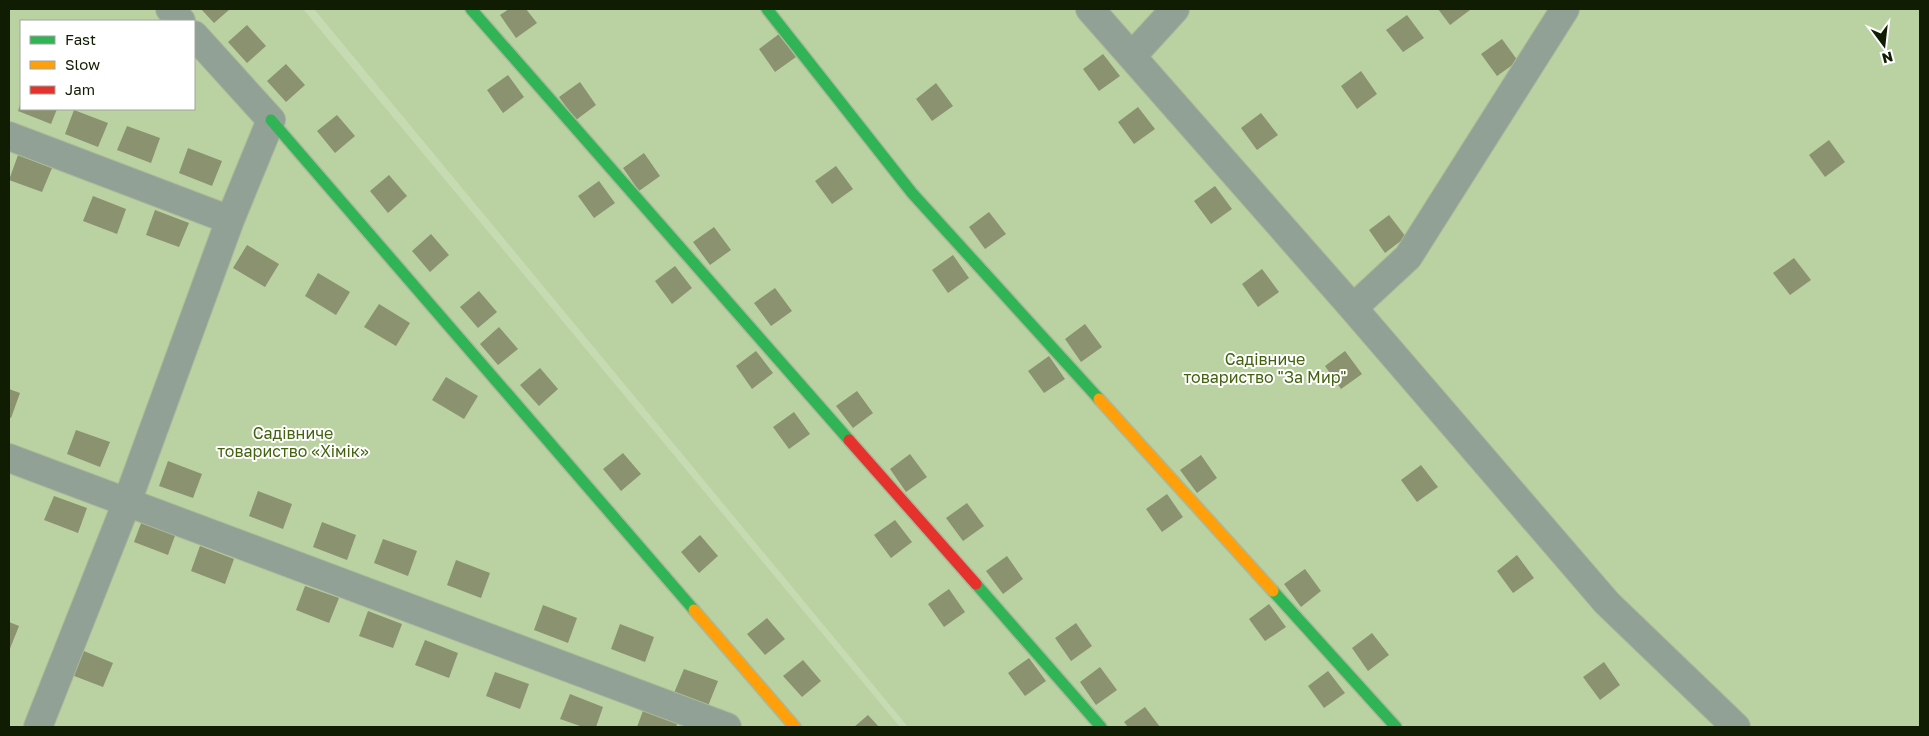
<svg xmlns="http://www.w3.org/2000/svg" width="1929" height="736" font-family="'Golos Text',sans-serif">
  <rect width="100%" height="100%" fill="#c7dbb2"/>
  <!-- green -->
  <path fill="#bad1a2" fill-rule="evenodd" d="M9 9H303L900 727H9ZM21 21H194V109H21Z
    M314 9H1920V727H908Z"/>
  <!-- building -->
  <path fill="#8a926f" d="M201 9H230L214 23Z
    M509 9H526L537 23 516 38 500 15Z
    M1438 9H1469L1470 10 1450 25Z
    M1407 15 1424 38 1403 52 1386 30Z
    M247 25 266 46 247 63 228 42Z
    M779 34 796 57 775 72 759 49Z
    M1502 39 1518 61 1497 76 1481 54Z
    M1103 54 1120 76 1099 91 1083 69Z
    M286 64 305 85 286 102 267 81Z
    M1361 71 1377 94 1357 109 1341 86Z
    M508 75 524 97 503 113 487 90Z
    M580 82 596 105 576 120 559 97Z
    M936 83 953 106 932 121 916 99Z
    M21 102V109H57L51 124 18 111Z
    M1138 107 1155 129 1134 144 1118 122Z
    M74 110 108 123 98 147 65 134Z
    M1261 113 1278 135 1257 150 1241 128Z
    M337 115 355 136 335 153 317 131Z
    M127 126 160 138 151 163 117 150Z
    M1829 140 1845 162 1825 177 1809 155Z
    M188 148 222 161 212 186 179 173Z
    M644 153 660 176 639 191 623 168Z
    M18 155 52 168 42 192 9 180Z
    M836 166 853 189 832 204 815 181Z
    M389 175 407 196 388 213 370 191Z
    M599 181 615 203 594 218 578 196Z
    M1215 186 1232 209 1211 224 1194 201Z
    M93 196 126 209 117 234 83 221Z
    M155 210 189 223 179 247 146 235Z
    M989 212 1006 234 985 249 969 227Z
    M1389 215 1406 237 1385 253 1369 230Z
    M714 227 731 250 710 265 693 242Z
    M431 234 449 255 430 272 412 251Z
    M247 245 279 264 265 287 233 268Z
    M953 255 969 278 948 293 932 270Z
    M1794 258 1811 280 1790 295 1773 273Z
    M675 266 692 288 672 304 655 281Z
    M1262 269 1279 292 1258 307 1242 284Z
    M318 273 350 292 336 315 305 296Z
    M775 288 792 311 771 326 754 303Z
    M479 291 497 312 478 328 460 307Z
    M379 304 410 323 396 346 364 327Z
    M1085 324 1102 347 1081 362 1065 339Z
    M499 327 518 349 498 365 480 344Z
    M756 351 773 373 752 389 736 366Z
    M1345 351 1362 374 1341 389 1325 366Z
    M1049 356 1065 379 1044 393 1028 371Z
    M540 368 558 389 539 406 520 385Z
    M446 377 478 396 464 419 432 400Z
    M9 389 20 393 11 418 9 417Z
    M857 391 873 413 853 428 836 406Z
    M794 412 810 434 789 449 773 427Z
    M76 430 110 442 100 467 67 454Z
    M623 453 641 474 621 491 603 469Z
    M910 454 927 477 906 492 890 469Z
    M1201 455 1217 478 1197 493 1180 470Z
    M168 461 202 474 193 498 159 486Z
    M1421 465 1438 487 1417 502 1401 480Z
    M258 491 292 504 283 529 249 516Z
    M1167 494 1183 517 1162 532 1146 509Z
    M54 496 87 508 78 533 44 520Z
    M967 503 984 526 963 541 946 518Z
    M143 518 177 530 168 555 134 542Z
    M895 520 912 542 891 558 874 535Z
    M322 522 356 535 347 560 313 547Z
    M700 535 718 556 699 573 681 552Z
    M383 539 417 551 408 576 374 563Z
    M200 546 234 559 225 584 191 571Z
    M1517 555 1534 578 1513 593 1497 571Z
    M1007 556 1023 579 1003 594 986 571Z
    M456 560 490 573 481 598 447 585Z
    M1305 569 1321 591 1301 607 1284 584Z
    M305 586 339 598 329 623 296 610Z
    M949 589 965 612 944 627 928 604Z
    M1269 604 1286 627 1265 641 1249 619Z
    M543 605 577 618 568 643 534 630Z
    M368 611 402 624 393 648 359 636Z
    M767 618 785 639 765 655 747 634Z
    M9 622 19 626 9 651Z
    M1076 623 1092 646 1071 661 1055 638Z
    M620 624 654 637 645 662 611 649Z
    M1372 633 1389 655 1368 671 1352 648Z
    M425 640 458 653 449 678 415 665Z
    M79 649 113 663 103 687 69 674Z
    M1029 658 1046 681 1025 696 1008 673Z
    M803 660 821 681 802 697 783 676Z
    M1604 662 1620 685 1600 700 1583 677Z
    M1100 667 1117 690 1096 705 1080 682Z
    M684 669 718 681 708 706 674 693Z
    M1328 671 1345 693 1324 708 1308 686Z
    M495 672 529 684 520 709 486 696Z
    M570 694 603 707 596 727H583L560 719Z
    M1145 707 1160 727H1128L1124 722Z
    M644 708 678 721 676 727H637Z
    M868 715 879 727H854Z"/>
  <g fill="none" stroke-linecap="round" stroke-linejoin="round">
    <!-- street casing -->
    <g stroke="#aab999" stroke-width="30">
      <path id="street" d="M170 9 181 21
        M1090 9 1353 308 1408 257 1565 9
        M1132 56 1175 9
        M9 136 230 220
        M1353 308 1607 603 1736 727
        M9 458 727 727
        M38 727 127 502 230 220 271 120 194 35"/>
    </g>
    <!-- fast casing -->
    <g stroke="#aab999" stroke-width="14">
      <path id="fast" d="M471 9 849 440
        M767 9 912 193 1099 399
        M271 120 694 610
        M976 584 1101 727
        M1273 591 1396 727"/>
    </g>
    <!-- slow casing -->
    <g stroke="#aab999" stroke-width="14">
      <path id="slow" d="M1099 399 1273 591
        M694 610 795 727"/>
    </g>
    <!-- jam casing -->
    <g stroke="#aab999" stroke-width="14">
      <path id="jam" d="M849 440 976 584"/>
    </g>
    <!-- street -->
    <use href="#street" stroke="#91a195" stroke-width="28"/>
    <!-- fast -->
    <use href="#fast" stroke="#30b455" stroke-width="11"/>
    <!-- slow -->
    <use href="#slow" stroke="#ff9f0a" stroke-width="11"/>
    <!-- jam -->
    <use href="#jam" stroke="#e5322d" stroke-width="11"/>
  </g>
  <g text-anchor="middle" dominant-baseline="central" stroke-width="4" stroke-linejoin="round" paint-order="stroke">
    <!-- park labels -->
    <g font-size="16" fill="#42620e" stroke="#fff">
      <text x="1265" y="359">Садівниче<tspan x="1265" dy="18">товариство "За Мир"</tspan></text>
      <text x="293" y="433">Садівниче<tspan x="293" dy="18">товариство «Хімік»</tspan></text>
    </g>
  </g>
  <!-- border -->
  <rect width="1929" height="736" fill="none" stroke="#111d02" stroke-width="20"/>
  <!-- legend -->
  <rect x="20" y="20" width="175" height="90" fill="#ffffff" stroke="#a0a59a"/>
  <rect x="30" y="36" width="25" height="8" fill="#30b455" stroke="#a0a59a"/>
  <text x="65" y="45" font-size="15" fill="#111d02">Fast</text>
  <rect x="30" y="61" width="25" height="8" fill="#ff9f0a" stroke="#a0a59a"/>
  <text x="65" y="70" font-size="15" fill="#111d02">Slow</text>
  <rect x="30" y="86" width="25" height="8" fill="#e5322d" stroke="#a0a59a"/>
  <text x="65" y="95" font-size="15" fill="#111d02">Jam</text>
  <!-- north arrow -->
  <g transform="translate(1884 45) rotate(165)" stroke="#ffffff" stroke-width="4" paint-order="stroke">
  <path d="M0-4L9 19L0 12L-9 19Z" fill="#111d02"/>
  <text y="-8" font-size="14" font-weight="bold" text-anchor="middle" fill="#111d02">N</text>
  </g>
</svg>
